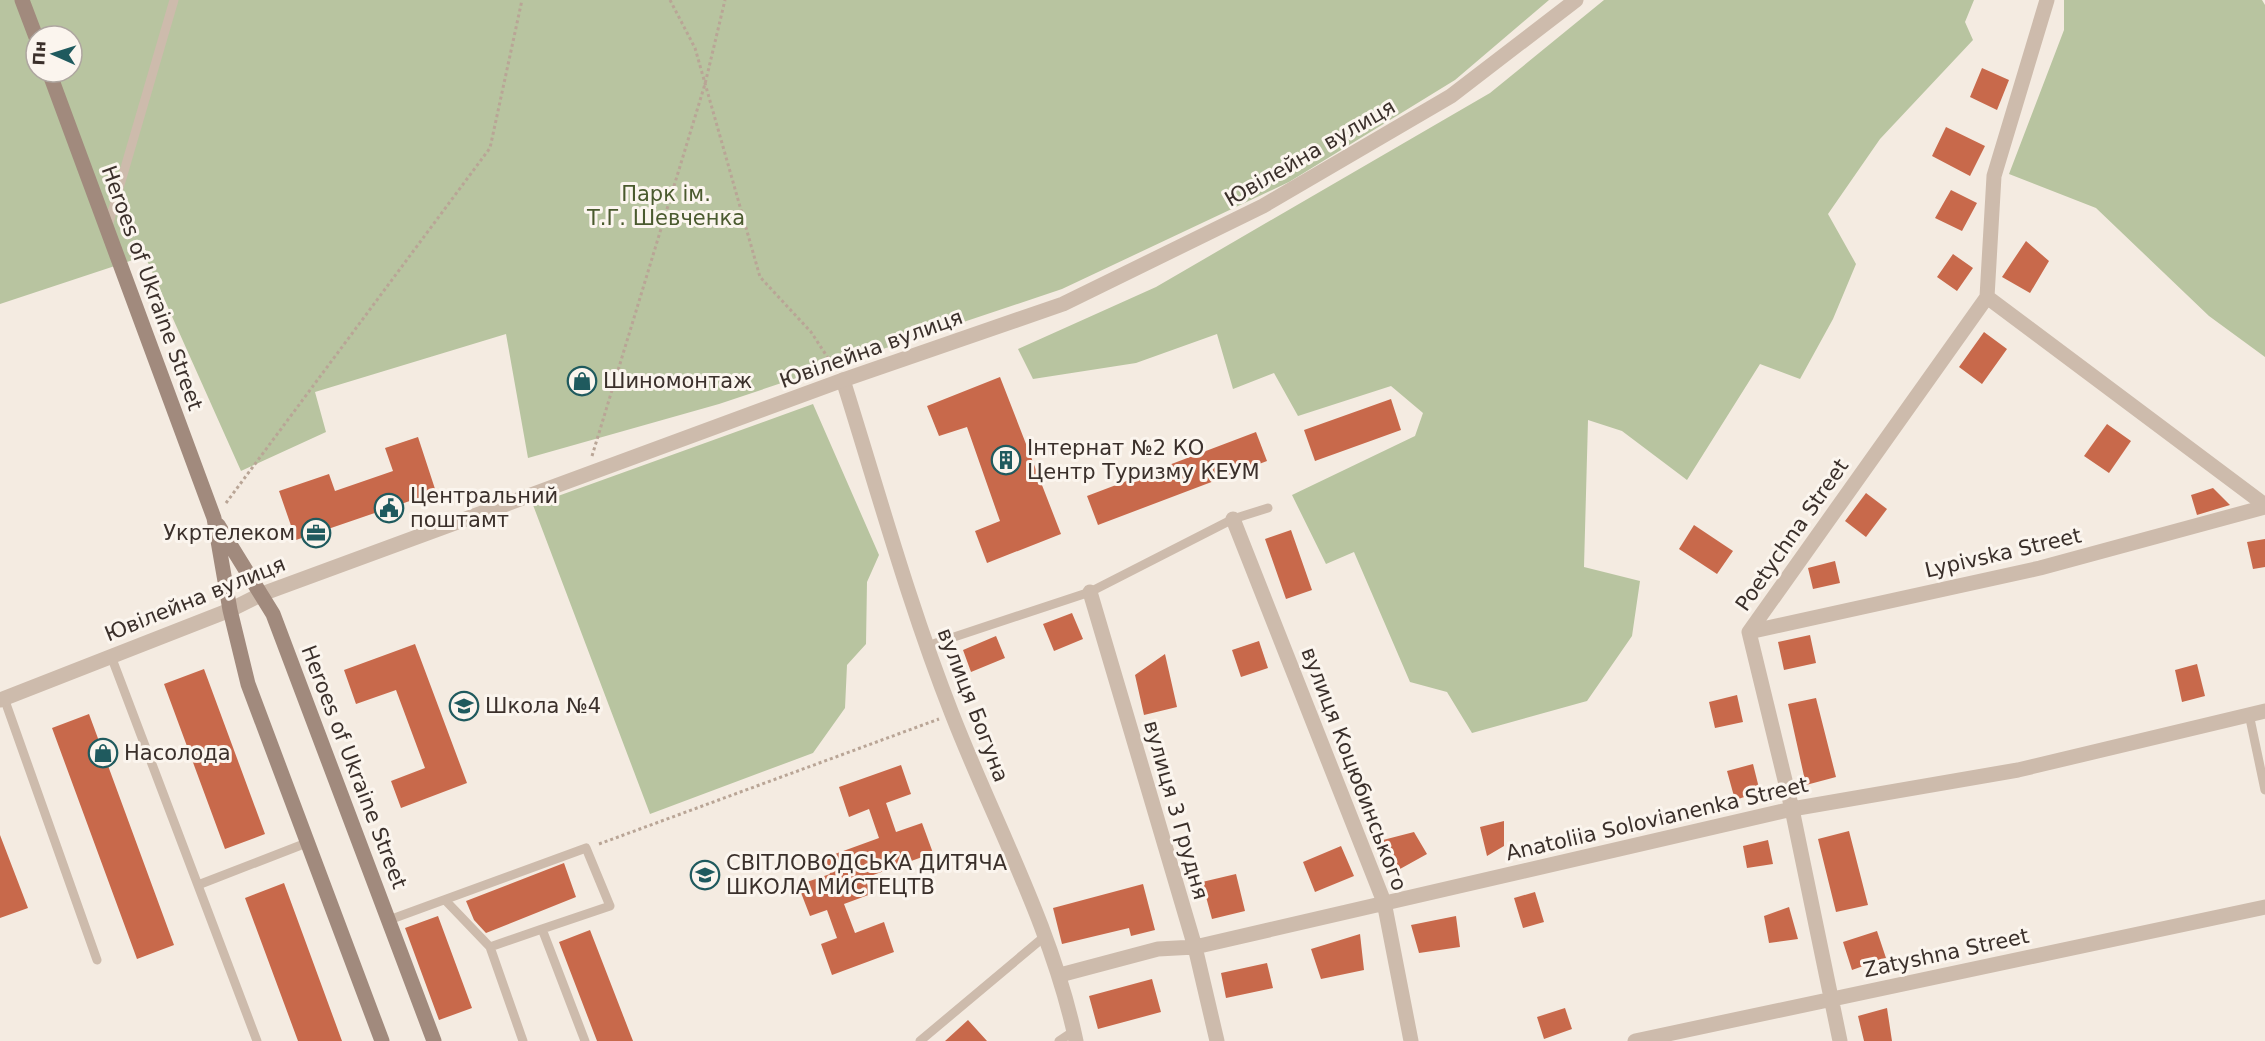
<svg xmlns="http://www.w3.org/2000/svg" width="2265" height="1041" font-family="'DejaVu Sans',sans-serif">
  <rect width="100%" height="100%" fill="#f4ebe1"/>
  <!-- green -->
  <path fill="#b8c4a0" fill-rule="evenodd" d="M0 0H1549L1455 80 1289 182 1062 289 719 404 528 458 506 334 315 392 326 432 241 471 145 256 0 304ZM36 36H72V72H36Z
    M1604 0H1974L1965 22 1973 40 1880 139 1828 214 1856 264 1833 319 1800 379 1760 364 1687 480 1622 431 1588 420 1584 567 1640 581 1632 636 1587 701 1472 733 1447 692 1410 682 1354 552 1326 564 1292 495 1415 436 1423 413 1391 386 1298 416 1274 373 1233 389 1217 334 1136 363 1033 379 1018 349 1156 287 1490 93Z
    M2064 0H2262L2265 5V357L2209 316 2096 208 2009 174 2064 30Z
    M813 404 879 555 867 582 866 644 847 665 845 708 813 753 650 814 533 505Z"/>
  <!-- building -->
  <path fill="#c8694b" d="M1982 68 2009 80 1997 110 1970 97Z
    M1946 127 1985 146 1970 176 1932 156Z
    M1951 190 1977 203 1962 231 1935 218Z
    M2026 241 2049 261 2030 293 2002 277Z
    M1953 254 1973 268 1957 291 1937 277Z
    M1984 332 2007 349 1982 384 1959 367Z
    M1000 377 1061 534 987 563 975 531 1000 521 967 427 939 436 927 406Z
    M1391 399 1401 430 1315 461 1304 430Z
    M2107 424 2131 441 2109 473 2084 456Z
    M1256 432 1267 461 1098 525 1087 496Z
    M418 437 436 492 296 540 279 491 329 474 335 491 393 471 385 448Z
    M2213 488 2230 505 2197 515 2191 495Z
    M1866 493 1887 509 1866 537 1845 521Z
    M1694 525 1733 551 1717 574 1679 549Z
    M1291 530 1312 590 1286 599 1265 539Z
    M2265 539V567L2253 569 2247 542Z
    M1835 561 1840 583 1813 589 1808 568Z
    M1072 613 1083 639 1054 651 1043 624Z
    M1810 635 1816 663 1784 670 1778 642Z
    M996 636 1005 658 971 672 963 650Z
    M1259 641 1268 668 1241 677 1232 650Z
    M415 644 467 783 401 808 391 781 425 768 396 690 356 704 344 670Z
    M1165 654 1177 707 1144 715 1135 675Z
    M2197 664 2205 696 2182 702 2175 670Z
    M204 669 265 834 225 849 164 684Z
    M1737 695 1743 722 1715 728 1709 702Z
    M1816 698 1836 777 1806 785 1788 704Z
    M89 714 174 945 137 959 52 728Z
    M1753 764 1760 792 1735 800 1727 771Z
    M901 765 911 794 886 803 896 832 922 823 933 853 865 878 871 894 844 904 855 933 884 922 894 952 832 975 821 944 837 938 827 910 810 916 798 885 830 874 824 858 879 838 869 809 849 817 839 787Z
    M1504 821V846L1487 856 1480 827Z
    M1849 831 1868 905 1836 912 1818 839Z
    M1414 832 1427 854 1400 869 1383 840Z
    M0 835 28 908 0 918Z
    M1768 840 1773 864 1747 868 1743 846Z
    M1341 846 1354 876 1315 892 1303 862Z
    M564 863 576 897 486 933 474 920 466 901Z
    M1236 874 1245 911 1212 919 1202 882Z
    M284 883 342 1041H298L245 898Z
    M1143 884 1155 930 1131 936 1129 928 1062 944 1053 908Z
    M1535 892 1544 922 1523 928 1514 898Z
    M1789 907 1798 939 1769 943 1764 916Z
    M438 916 472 1008 439 1020 405 928Z
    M1456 916 1460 947 1419 953 1411 925Z
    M590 930 633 1041H597L559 942Z
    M1877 931 1886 958 1852 970 1843 942Z
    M1360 934 1364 970 1321 979 1311 949Z
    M1267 963 1273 988 1226 998 1221 973Z
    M1152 979 1161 1012 1098 1029 1089 996Z
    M1565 1008 1572 1029 1544 1039 1537 1017Z
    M1887 1008 1892 1041H1864L1858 1016Z
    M968 1020 987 1041H945Z"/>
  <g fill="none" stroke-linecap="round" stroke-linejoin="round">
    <!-- path -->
    <path stroke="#b9a596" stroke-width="3" stroke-dasharray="3 3" stroke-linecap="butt" d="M670 0 695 48 760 277 811 332 834 367
      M592 456 705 84 725 0
      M226 503 490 148 522 0
      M599 844 939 719"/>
    <!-- service -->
    <path stroke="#cdbbac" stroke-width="9" d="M108 226 174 0
      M927 646 1090 592 1233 519 1268 508
      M111 656 257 1041
      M4 698 97 960
      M2249 714 2265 790
      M198 885 309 842
      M445 900 490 947
      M389 920 586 848 610 906 542 929
      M523 1041 490 947 542 929 585 1041
      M920 1041 1044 937
      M1059 1041 1074 1031"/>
    <!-- minor -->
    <path stroke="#cdbbac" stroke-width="15" d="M1987 297 2265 505
      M843 380C878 491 909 605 952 714 994 822 1052 927 1076 1041
      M1233 519 1384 902 1411 1041
      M1090 592 1195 947 1217 1041
      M1749 632 2040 568 2265 507
      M1060 975 1158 949 1195 947 1792 809 2018 770 2265 711
      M1635 1041 2265 907
      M1840 1041 1792 809 1749 632 1987 297 1994 176 2047 0"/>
    <!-- tertiary -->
    <path stroke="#cdbbac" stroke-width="15" d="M0 700 230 610 262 594 843 380 1063 304 1263 206 1451 96 1576 0"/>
    <!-- secondary -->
    <path stroke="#a18a7d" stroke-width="15" d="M22 0 36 37
      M49 72 214 518 230 610 248 684 382 1041
      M218 525 273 614 434 1041"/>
  </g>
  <!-- icons -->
  <defs>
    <g id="shop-ring" transform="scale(1.5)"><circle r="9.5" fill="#fbf5ee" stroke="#1f5a5e" stroke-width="1.5"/><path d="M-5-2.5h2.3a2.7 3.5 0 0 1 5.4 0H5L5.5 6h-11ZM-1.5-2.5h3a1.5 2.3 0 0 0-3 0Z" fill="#1f5a5e"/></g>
    <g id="building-ring" transform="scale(1.5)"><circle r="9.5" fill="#fbf5ee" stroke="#1f5a5e" stroke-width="1.5"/><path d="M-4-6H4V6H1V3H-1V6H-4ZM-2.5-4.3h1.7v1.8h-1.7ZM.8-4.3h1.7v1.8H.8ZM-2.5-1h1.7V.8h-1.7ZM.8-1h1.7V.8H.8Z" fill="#1f5a5e"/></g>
    <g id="civic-ring" transform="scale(1.5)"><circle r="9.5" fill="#fbf5ee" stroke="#1f5a5e" stroke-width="1.5"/><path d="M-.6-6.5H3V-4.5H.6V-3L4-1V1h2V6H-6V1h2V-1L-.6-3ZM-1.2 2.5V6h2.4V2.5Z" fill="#1f5a5e"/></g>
    <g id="office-ring" transform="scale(1.5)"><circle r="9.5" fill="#fbf5ee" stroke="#1f5a5e" stroke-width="1.5"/><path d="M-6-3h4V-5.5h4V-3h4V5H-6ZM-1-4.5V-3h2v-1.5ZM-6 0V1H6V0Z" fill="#1f5a5e"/></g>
    <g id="school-ring" transform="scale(1.5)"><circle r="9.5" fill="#fbf5ee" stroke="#1f5a5e" stroke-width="1.5"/><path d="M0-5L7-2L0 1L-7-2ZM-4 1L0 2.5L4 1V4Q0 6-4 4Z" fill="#1f5a5e"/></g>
  </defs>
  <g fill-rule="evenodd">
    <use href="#shop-ring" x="582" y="381"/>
    <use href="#building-ring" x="1006" y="460"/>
    <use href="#civic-ring" x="389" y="508"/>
    <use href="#office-ring" x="316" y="533"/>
    <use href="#school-ring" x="464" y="706"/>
    <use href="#shop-ring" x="103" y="753"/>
    <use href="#school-ring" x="705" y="875"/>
  </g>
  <g text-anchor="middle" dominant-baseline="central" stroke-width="6" stroke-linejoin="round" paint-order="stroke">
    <!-- street labels -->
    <g font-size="21" fill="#3b302b" stroke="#fbf5ee">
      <text transform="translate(1310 153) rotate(-30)">Ювілейна вулиця</text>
      <text transform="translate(152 288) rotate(70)">Heroes of Ukraine Street</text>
      <text transform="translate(871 349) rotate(-20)">Ювілейна вулиця</text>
      <text transform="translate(1792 535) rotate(-55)">Poetychna Street</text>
      <text transform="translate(2003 553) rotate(-13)">Lypivska Street</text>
      <text transform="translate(195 599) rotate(-22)">Ювілейна вулиця</text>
      <text transform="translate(973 705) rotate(69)">вулиця Богуна</text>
      <text transform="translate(354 767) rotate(69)">Heroes of Ukraine Street</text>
      <text transform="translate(1354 769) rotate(69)">вулиця Коцюбинського</text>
      <text transform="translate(1176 810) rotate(74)">вулиця 3 Грудня</text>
      <text transform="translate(1657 819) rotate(-13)">Anatoliia Solovianenka Street</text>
      <text transform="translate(1946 953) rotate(-12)">Zatyshna Street</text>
    </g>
    <!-- park labels -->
    <g font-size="21" fill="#4a5a2e" stroke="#fbf5ee">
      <text x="666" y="194">Парк ім.<tspan x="666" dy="24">Т.Г. Шевченка</tspan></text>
    </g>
    <!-- poi labels -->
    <g font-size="21" fill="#3b302b" stroke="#fbf5ee" text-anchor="start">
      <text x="603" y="381">Шиномонтаж</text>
      <text x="1027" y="448">Інтернат №2 КО<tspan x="1027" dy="24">Центр Туризму КЕУМ</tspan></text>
      <text x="410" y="496">Центральний<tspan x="410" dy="24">поштамт</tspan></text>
      <text x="295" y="533" text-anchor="end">Укртелеком</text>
      <text x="485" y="706">Школа №4</text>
      <text x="124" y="753">Насолода</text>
      <text x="726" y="863">СВІТЛОВОДСЬКА ДИТЯЧА<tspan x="726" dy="24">ШКОЛА МИСТЕЦТВ</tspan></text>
    </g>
  </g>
  <!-- north arrow -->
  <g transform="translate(54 54) rotate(273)"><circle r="28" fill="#fbf5ee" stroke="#aea6a0" stroke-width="1.5"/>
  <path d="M0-4.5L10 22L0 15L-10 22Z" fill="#1f5a5e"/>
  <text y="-9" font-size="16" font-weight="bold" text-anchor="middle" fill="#3b302b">Пн</text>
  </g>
</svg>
